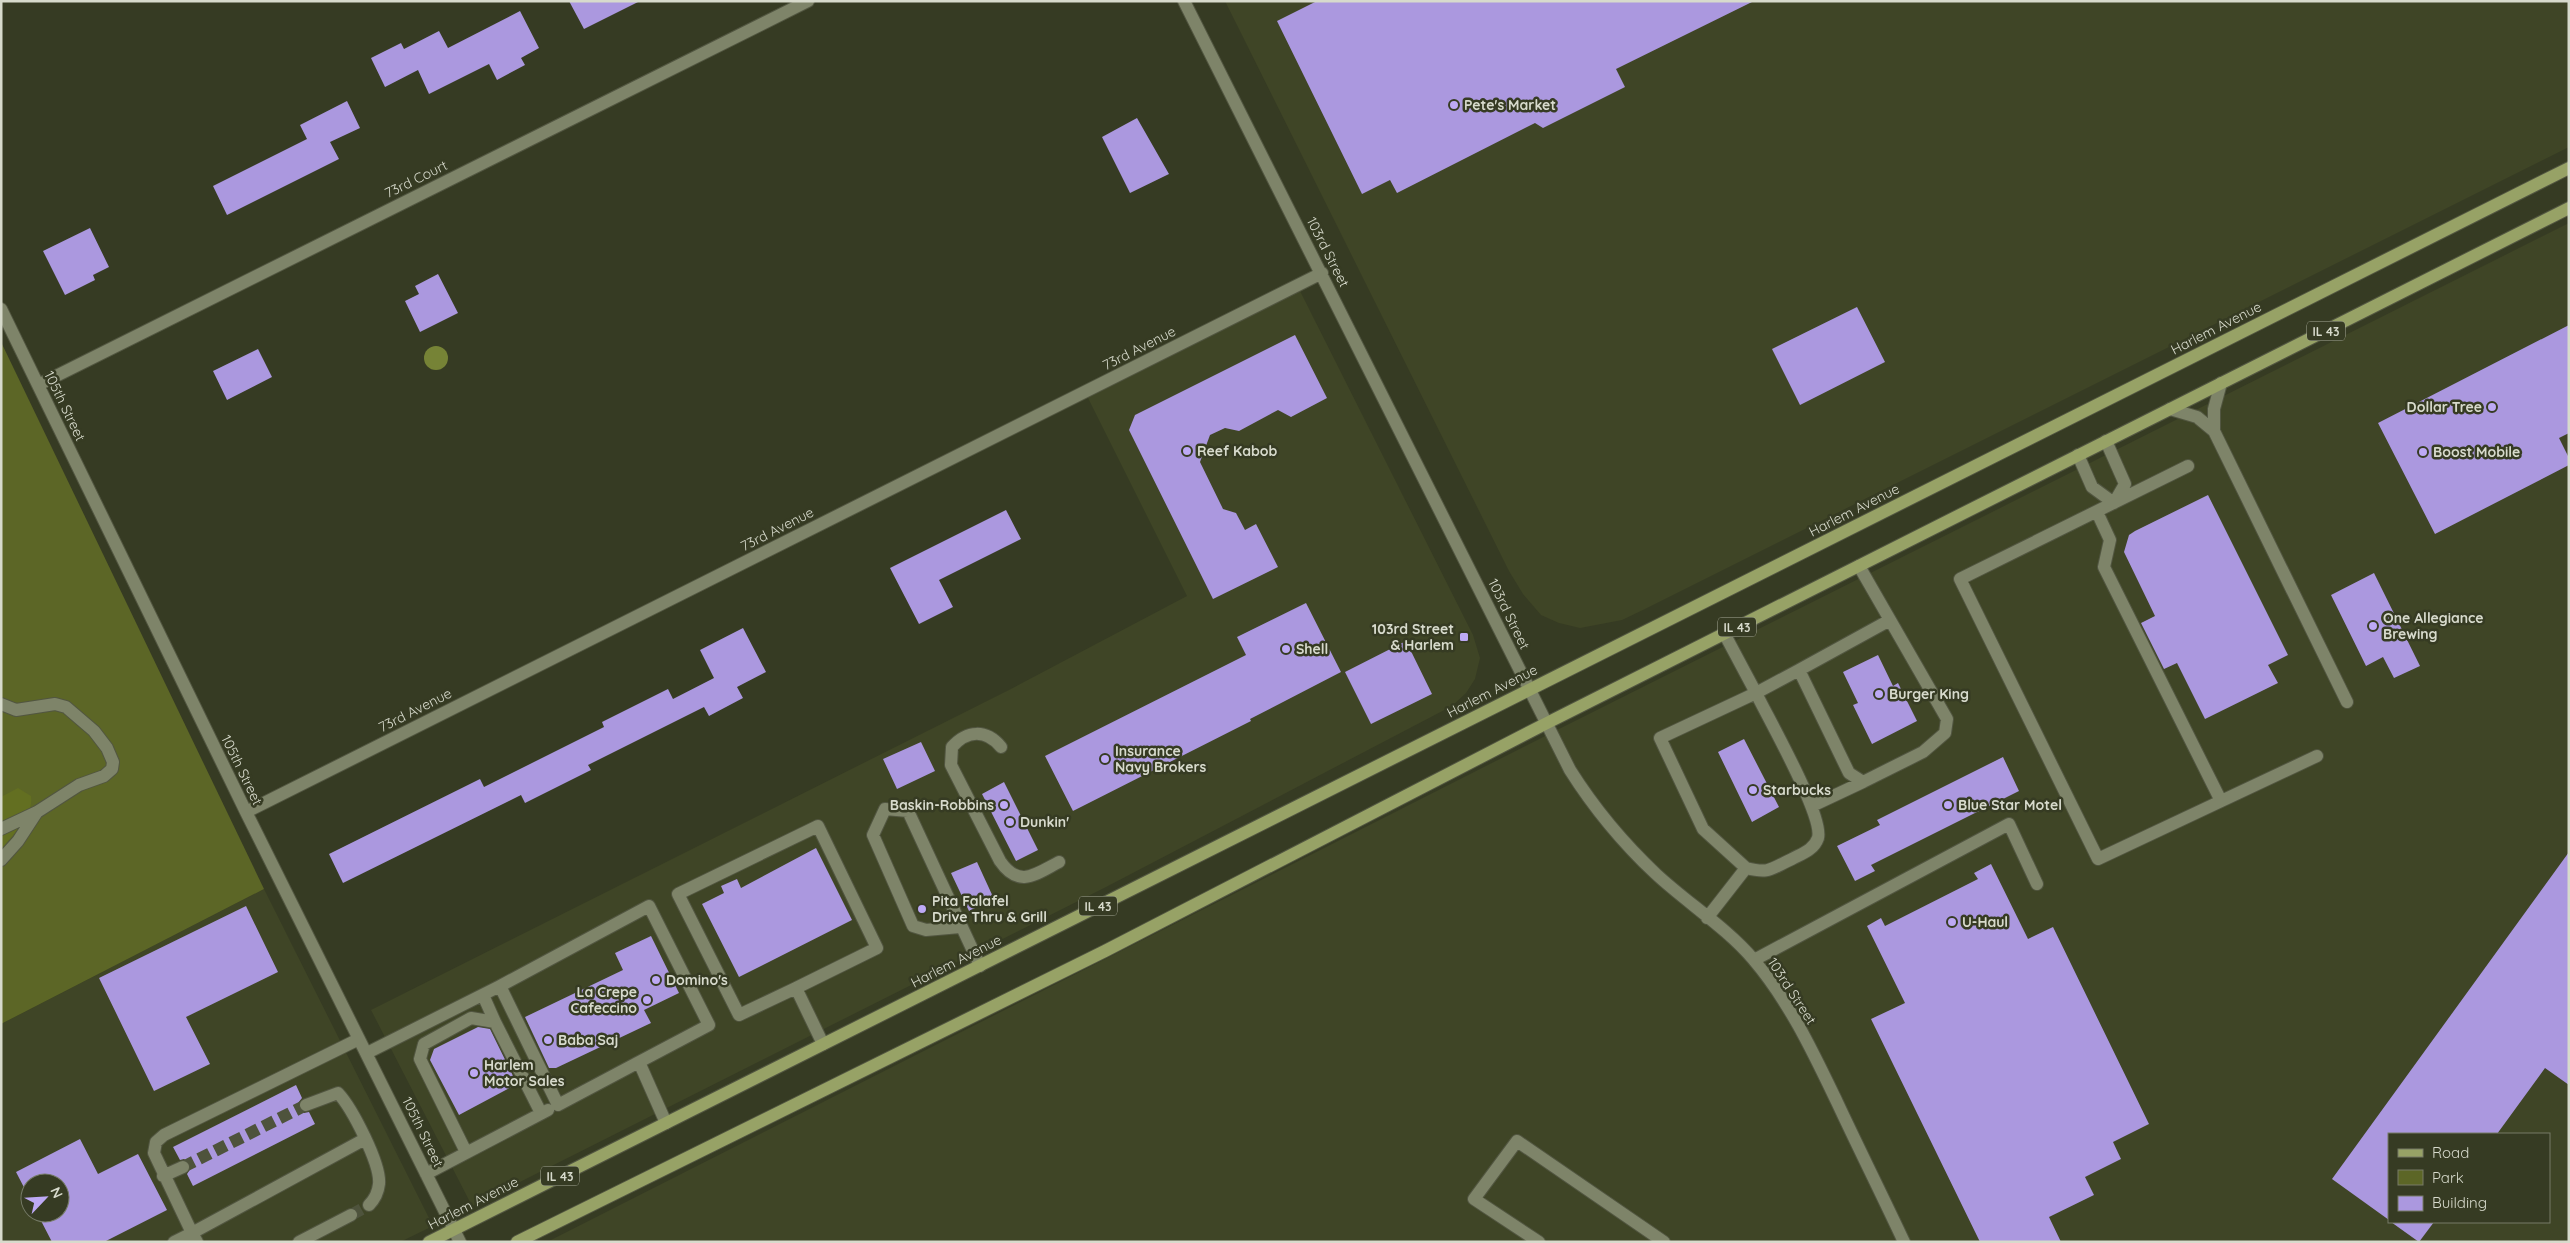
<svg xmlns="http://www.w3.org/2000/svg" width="2570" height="1243" font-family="Quicksand,sans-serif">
  <rect width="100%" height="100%" fill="#363b23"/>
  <!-- built -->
  <path fill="#3f4526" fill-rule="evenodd" d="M1225 1H2569V147L1645 609 1622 620 1580 628 1559 623 1541 615 1523 594 1509 571Z
    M2569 223V1242H547L1555 731ZM2389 1134H2549V1222H2389Z
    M1299 289 1473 635 1480 658 1475 679 1466 693 1452 706 1106 887 472 1206 371 1010 1009 690 1187 596 1086 394Z
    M264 889 433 1226 400 1242H1V1024ZM30 1183H60V1213H30Z"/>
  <!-- green -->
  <path fill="#5c6626" d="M1 342 264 889 1 1024Z"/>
  <!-- forest -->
  <path fill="#636f21" d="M18 788 31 796C34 815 13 835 1 849V797Z"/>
  <!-- water -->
  <path fill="#768336" d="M424 358a12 12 0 1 1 24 0a12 12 0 1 1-24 0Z"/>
  <!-- building -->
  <path fill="#ab98df" d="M569 1H640L584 29Z
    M1317 1H1754L1616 69 1625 87 1543 128 1535 123 1397 193 1390 180 1362 194 1277 21Z
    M520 11 539 48 521 58 525 65 497 80 489 64 429 94 418 70 385 87 371 58 401 43 404 49 439 31 448 48Z
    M347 101 360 128 330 142 339 159 227 215 213 186 307 139 300 125Z
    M1137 118 1169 174 1130 193 1102 137Z
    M90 228 109 267 93 275 95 280 65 295 43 251Z
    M438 274 458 313 420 332 405 301 419 294 415 286Z
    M1857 307 1885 362 1800 405 1772 349Z
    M2569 325V433L2559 438 2569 458V465L2435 534 2378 423Z
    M1295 335 1327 398 1291 417 1278 410 1239 431 1225 428 1210 435 1200 462 1223 509 1236 513 1245 530 1256 524 1278 567 1213 599 1129 430 1135 415Z
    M258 349 272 377 227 400 213 371Z
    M2208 495 2288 655 2268 665 2278 683 2205 719 2177 663 2164 669 2141 623 2155 616 2124 552 2129 535 2135 531Z
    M1006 510 1021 539 939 580 953 607 919 624 890 568Z
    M2374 573 2420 666 2394 678 2383 657 2366 666 2331 595Z
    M1306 603 1341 672 1250 719 1251 721 1073 811 1045 756 1246 655 1237 637Z
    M743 628 766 672 737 687 743 698 709 716 704 707 588 765 591 770 525 803 521 795 343 883 329 854 480 779 484 787 604 727 602 722 668 689 673 699 714 678 700 650Z
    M1406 641 1432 694 1371 724 1345 672Z
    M1878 655 1893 686 1898 683 1917 721 1872 744 1853 705 1858 703 1843 672Z
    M1744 739 1779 807 1752 822 1718 752Z
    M921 742 935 771 897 789 883 759Z
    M2003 757 2019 791 1871 865 1875 871 1855 881 1837 846 1880 825 1877 820Z
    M1004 782 1038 850 1016 861 982 794Z
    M816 848 852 920 739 977 702 904 724 893 721 886 737 879 741 888Z
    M2569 852V1085L2545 1068 2497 1134H2389V1220L2332 1179Z
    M977 862 994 899 969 911 951 873Z
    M1991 864 2028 939 2053 927 2149 1124 2113 1142 2121 1159 2085 1177 2094 1195 2049 1217 2061 1242H1980L1871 1019 1905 1003 1867 926 1881 918 1885 926 1978 879 1974 873Z
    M246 906 278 972 186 1017 210 1064 154 1091 99 978Z
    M651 936 679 993 644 1010 651 1023 556 1068H549L525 1017 623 970 615 953Z
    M478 1027 490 1029 517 1084 459 1115 430 1060 434 1049Z
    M296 1085 302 1098 298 1103 299 1108 304 1113 309 1112 315 1124 193 1186 187 1174 191 1168 190 1163 184 1159 180 1160 173 1147Z
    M80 1139 98 1174 138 1154 167 1210 104 1242H52L37 1213H60V1183H30V1199L16 1172Z
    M2391 1222H2434L2419 1242Z"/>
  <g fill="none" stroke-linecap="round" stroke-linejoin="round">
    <!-- minor-tunnel -->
    <path stroke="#4e533c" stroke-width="12" stroke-dasharray="12 6" stroke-linecap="butt" d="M183 1167 306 1105
      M351 1215 369 1205"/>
    <!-- minor casing -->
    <g stroke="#525641" stroke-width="14">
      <path id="minor" d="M1184 1 1570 770C1594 808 1623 843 1656 874 1686 902 1728 929 1753 959 1789 1001 1813 1052 1837 1102 1859 1149 1882 1195 1904 1242
        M1 309 246 812 460 1242
        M38 385 808 1
        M2170 409 2197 417 2214 431 2347 702
        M2214 431V409L2221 383
        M2078 455 2092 487 2114 503 2125 484 2106 441
        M2188 466 1960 579 2098 859 2317 756
        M2097 512 2110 540 2104 567 2221 801
        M1859 566 1947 719 1945 733 1923 752 1863 782 1849 773 1799 670 1890 620
        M1724 633 1756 693 1660 738 1703 829 1746 868
        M1 704 16 710 55 704 66 707 94 731 107 748 113 762 112 769 104 776 79 785 37 812 1 829
        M1001 747C986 729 967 730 952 747L951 765 1000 861C1019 889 1036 874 1059 862
        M1812 806 1863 782
        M246 812 1322 273
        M1 860 18 841 37 812
        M1707 918 1746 868C1770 874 1770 869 1792 859 1801 854 1814 850 1818 838 1824 816 1768 718 1756 693L1799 670
        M960 927 926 930 913 926 873 835 885 809 908 811 980 966
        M1754 960 2009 824 2037 884
        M796 988 739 1015 678 894 818 826 877 948 796 988 823 1044
        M483 995 495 1022
        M359 1039 164 1135 156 1142 154 1153 192 1233 365 1139
        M367 1053 500 986
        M639 1062 709 1025 649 906 500 986 558 1105 639 1062 666 1123
        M306 1105 338 1093C352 1108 381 1164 379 1184 378 1193 375 1199 369 1205
        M466 1152 420 1059 424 1044 471 1018 495 1022 541 1113
        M426 1174 548 1110
        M163 1176 183 1167
        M174 1242 192 1233 197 1242
        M299 1242 351 1215
        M1539 1242 1474 1199 1517 1141 1664 1242"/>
    </g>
    <!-- major casing -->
    <g stroke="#525641" stroke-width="14">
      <path id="major" d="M429 1242 2569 168
        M517 1242 1105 951 1547 723 2569 208"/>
    </g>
    <!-- minor -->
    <use href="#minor" stroke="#7e8469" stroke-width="12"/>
    <!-- major -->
    <use href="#major" stroke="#97a266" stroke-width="12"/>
  </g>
  <!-- markers -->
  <g fill="#bda9f5" stroke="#363b23" stroke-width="2">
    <circle cx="1454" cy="105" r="5"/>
    <circle cx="2492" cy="407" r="5"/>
    <circle cx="1187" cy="451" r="5"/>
    <circle cx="2423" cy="452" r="5"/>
    <circle cx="2373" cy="626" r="5"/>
    <rect x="1459" y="632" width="10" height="10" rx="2.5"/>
    <circle cx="1286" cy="649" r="5"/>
    <circle cx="1879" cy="694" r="5"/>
    <circle cx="1105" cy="759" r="5"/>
    <circle cx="1753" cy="790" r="5"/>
    <circle cx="1004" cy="805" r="5"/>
    <circle cx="1948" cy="805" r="5"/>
    <circle cx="1010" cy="822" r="5"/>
    <circle cx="922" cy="909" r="5"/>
    <circle cx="1952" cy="922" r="5"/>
    <circle cx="656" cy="980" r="5"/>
    <circle cx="647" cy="1000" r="5"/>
    <circle cx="548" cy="1040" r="5"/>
    <circle cx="474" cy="1073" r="5"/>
  </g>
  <g text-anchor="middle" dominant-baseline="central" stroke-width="5" stroke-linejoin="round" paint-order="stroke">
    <!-- shield labels -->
    <g fill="#363b23" stroke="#a7aa99" stroke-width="1">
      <rect x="2307" y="321.5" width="38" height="19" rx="4"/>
      <rect x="1718" y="617.5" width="38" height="19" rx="4"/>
      <rect x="1079" y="896.5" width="38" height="19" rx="4"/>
      <rect x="541" y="1166.5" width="38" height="19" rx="4"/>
    </g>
    <g font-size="12" font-weight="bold" fill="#d7dacc">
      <text x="2326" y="331">IL 43</text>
      <text x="1737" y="627">IL 43</text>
      <text x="1098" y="906">IL 43</text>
      <text x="560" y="1176">IL 43</text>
    </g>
    <!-- poi labels -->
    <g font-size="14" font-weight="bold" fill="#d7dacc" stroke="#363b23" text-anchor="start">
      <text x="1464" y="105">Pete's Market</text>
      <text x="2482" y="407" text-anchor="end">Dollar Tree</text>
      <text x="1197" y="451">Reef Kabob</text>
      <text x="2433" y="452">Boost Mobile</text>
      <text x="2383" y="618">One Allegiance<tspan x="2383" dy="16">Brewing</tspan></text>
      <text x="1454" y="629" text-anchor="end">103rd Street<tspan x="1454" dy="16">&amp; Harlem</tspan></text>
      <text x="1296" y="649">Shell</text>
      <text x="1889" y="694">Burger King</text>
      <text x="1115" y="751">Insurance<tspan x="1115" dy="16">Navy Brokers</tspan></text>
      <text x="1763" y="790">Starbucks</text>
      <text x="994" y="805" text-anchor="end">Baskin-Robbins</text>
      <text x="1958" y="805">Blue Star Motel</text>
      <text x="1020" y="822">Dunkin'</text>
      <text x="932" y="901">Pita Falafel<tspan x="932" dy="16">Drive Thru &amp; Grill</tspan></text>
      <text x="1962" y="922">U-Haul</text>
      <text x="666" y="980">Domino's</text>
      <text x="637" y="992" text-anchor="end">La Crepe<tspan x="637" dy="16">Cafeccino</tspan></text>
      <text x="558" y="1040">Baba Saj</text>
      <text x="484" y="1065">Harlem<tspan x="484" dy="16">Motor Sales</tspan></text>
    </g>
    <!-- street labels -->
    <g font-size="14" fill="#d7dacc" stroke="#363b23">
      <text transform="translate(416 179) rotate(-26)">73rd Court</text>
      <text transform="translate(1328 252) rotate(63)">103rd Street</text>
      <text transform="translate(2216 328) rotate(-27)">Harlem Avenue</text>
      <text transform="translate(1139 348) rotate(-27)">73rd Avenue</text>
      <text transform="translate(65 406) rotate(64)">105th Street</text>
      <text transform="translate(1854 510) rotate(-27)">Harlem Avenue</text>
      <text transform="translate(777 529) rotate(-27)">73rd Avenue</text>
      <text transform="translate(1509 614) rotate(64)">103rd Street</text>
      <text transform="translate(1492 691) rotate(-27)">Harlem Avenue</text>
      <text transform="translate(415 710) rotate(-27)">73rd Avenue</text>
      <text transform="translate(242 770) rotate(64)">105th Street</text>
      <text transform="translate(956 961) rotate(-27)">Harlem Avenue</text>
      <text transform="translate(1792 991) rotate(57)">103rd Street</text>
      <text transform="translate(423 1132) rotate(64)">105th Street</text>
      <text transform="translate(473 1203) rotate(-27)">Harlem Avenue</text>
    </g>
  </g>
  <!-- border -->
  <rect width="2570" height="1243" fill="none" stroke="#d7dacc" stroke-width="5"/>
  <!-- legend -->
  <rect x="2388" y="1133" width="162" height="90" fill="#363b23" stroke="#767b67"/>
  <rect x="2398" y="1149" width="25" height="8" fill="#97a266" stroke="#767b67"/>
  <text x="2432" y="1158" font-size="15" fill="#d7dacc">Road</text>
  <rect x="2398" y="1170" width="25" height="15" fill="#5c6626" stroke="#767b67"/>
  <text x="2432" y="1183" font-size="15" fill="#d7dacc">Park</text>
  <rect x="2398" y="1196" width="25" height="15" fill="#ab98df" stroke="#767b67"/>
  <text x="2432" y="1208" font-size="15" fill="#d7dacc">Building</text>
  <!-- north arrow -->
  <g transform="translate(45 1198) rotate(65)"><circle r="24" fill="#363b23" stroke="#767b67"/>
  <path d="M0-4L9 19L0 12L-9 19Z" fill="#bda9f5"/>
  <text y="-8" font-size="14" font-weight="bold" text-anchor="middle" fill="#d7dacc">N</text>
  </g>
</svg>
